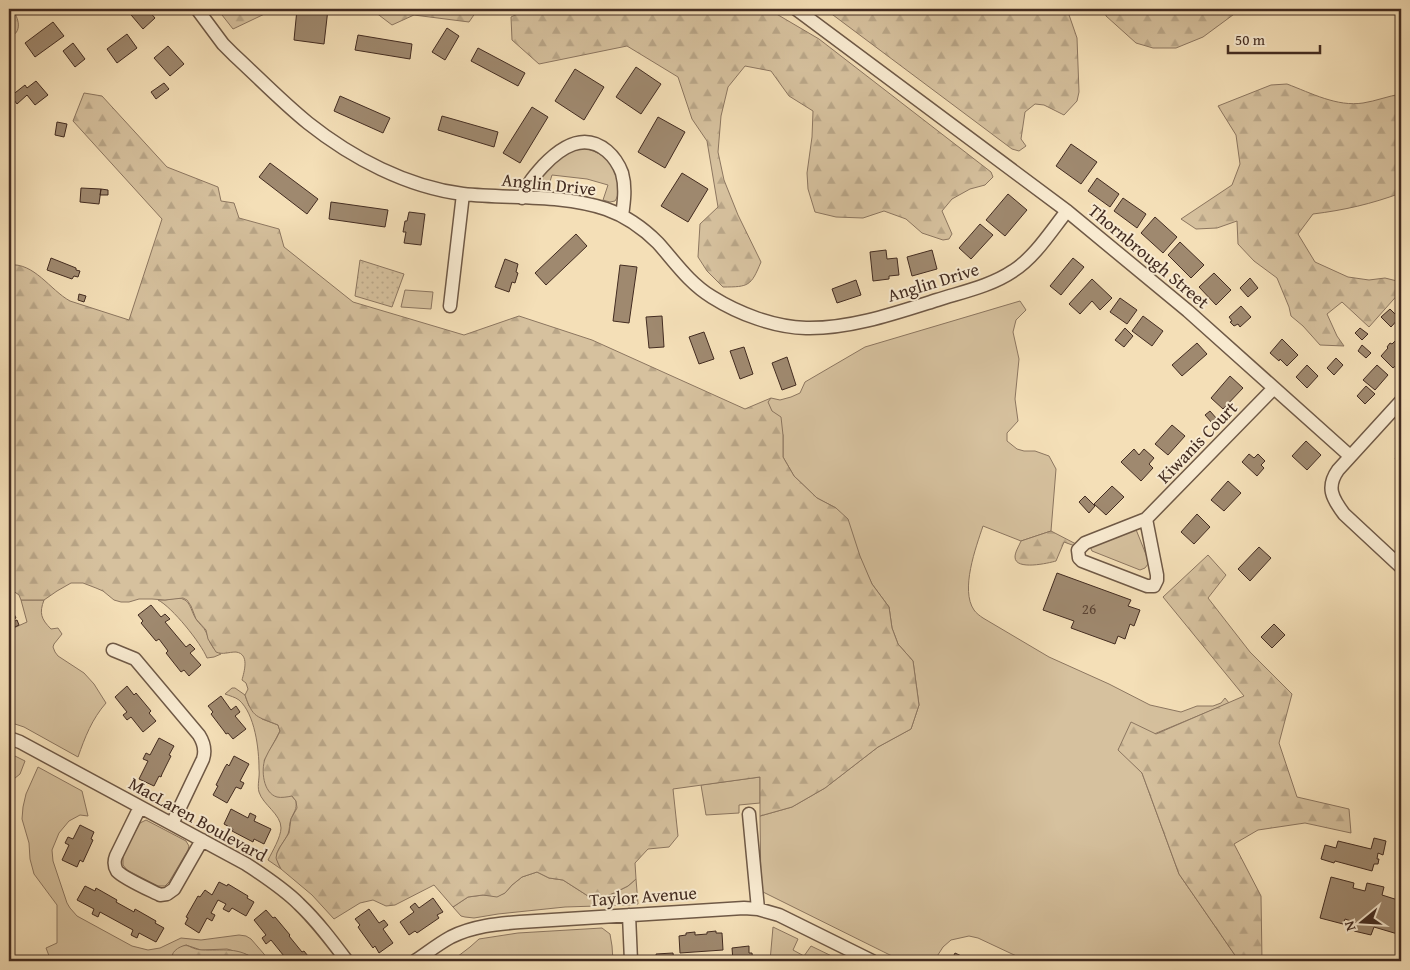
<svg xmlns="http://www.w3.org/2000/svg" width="1410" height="970" font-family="'Gentium Book Plus',serif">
  <defs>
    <pattern id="forest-firs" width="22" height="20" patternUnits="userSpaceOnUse" patternTransform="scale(1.25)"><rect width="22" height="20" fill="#d6c19e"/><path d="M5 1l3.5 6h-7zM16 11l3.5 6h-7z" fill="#b9a688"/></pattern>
    <pattern id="park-dots" width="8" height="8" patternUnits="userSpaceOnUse" patternTransform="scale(1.25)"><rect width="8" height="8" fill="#d6c19e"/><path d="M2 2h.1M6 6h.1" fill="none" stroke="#b9a688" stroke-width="1.8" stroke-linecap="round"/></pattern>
  </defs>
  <rect width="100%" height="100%" fill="#f4dfb7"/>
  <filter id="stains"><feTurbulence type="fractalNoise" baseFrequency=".004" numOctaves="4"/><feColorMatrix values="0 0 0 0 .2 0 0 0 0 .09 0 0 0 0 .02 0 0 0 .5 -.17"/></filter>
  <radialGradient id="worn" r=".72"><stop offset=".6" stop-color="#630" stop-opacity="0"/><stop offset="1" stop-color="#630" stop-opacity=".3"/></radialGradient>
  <!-- green -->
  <path fill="#d6c19e" stroke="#8c7660" d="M587 149C604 153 618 167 618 185 618 191 619 195 615 201L610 202 603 200 608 185 587 179 552 175 547 191 536 189 535 186 537 181C551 166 564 148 587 149Z
    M405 290 433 292 431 309 401 307Z
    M1020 301 1026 310 1016 320 1013 332 1019 359 1015 399 1018 421 1007 433V441L1017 449 1024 451H1035L1049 456 1056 469 1051 531 1021 541 983 526C976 547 960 590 974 610 976 613 980 616 983 618L1049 657 1109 684 1150 705 1181 712 1197 706H1213L1221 703 1225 698 1229 703 1118 749 1142 773 1179 874 1239 961H1027L978 938 969 936 951 940 943 947 934 961H902L761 891 760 816 792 807 825 788 878 747 911 729 919 705 913 661 898 644 892 628 889 607 872 584 836 508 817 498 794 476 783 457V435L767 402 771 398 780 400 791 397 800 393 805 382 865 347Z
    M1135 527 1147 557 1148 564 1145 568 1140 570 1092 551 1091 549V547Z
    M177 598C191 598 190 610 196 619 199 624 204 627 206 632 210 641 211 649 221 654L214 657 207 658C201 643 172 607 158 600H165Z
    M21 600H44C39 613 41 619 51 629L58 628 62 634 54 644 53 647 55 652 58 656 84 673 94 684 106 703C92 719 85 737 78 757L24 727 9 722V665L12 659 9 640V630L27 622Z
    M232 688H235L245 695 249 706 262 719 278 725 280 731 264 761 296 801C297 810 294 811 291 819 289 824 290 829 288 834 281 849 271 851 281 869L268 860C272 852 281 837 281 828 281 814 263 805 259 792 257 785 260 777 259 769 259 749 255 714 239 700 235 697 230 696 225 694Z
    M9 753 25 761 20 774 9 783Z
    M38 767 82 791 88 816 80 815 69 821 59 833 52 850 53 861 67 903 70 908 77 916 132 946 148 950 160 948 181 938 201 940 239 935 246 936 251 939 270 961H256L248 955 227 949 201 950 186 945 172 961H110L107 960 103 961H51L46 948 57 943V905L34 874 30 859 29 843 22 819 23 807 26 794Z
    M760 777V803L739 805V813L706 815 701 785Z
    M146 820 186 841 189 846 188 850 169 882 165 886H158L127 870 123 865V855L140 823Z
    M537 872 549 878 563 880 588 896 599 898 614 893 628 886 636 879 638 904 628 905 565 907 498 914 474 918 465 917 461 916 453 907 468 897 483 895 498 896 505 893 512 885 522 877Z
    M773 927 798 939 793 950 804 956 811 946 842 961H770Z
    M602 928 610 934 612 946 613 961H556L527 959 521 961H454L453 960 470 947 479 939 518 933Z"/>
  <!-- forest -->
  <path fill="url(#forest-firs)" stroke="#8c7660" d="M9 9H12C19 18 23 33 9 37Z
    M223 9H275L233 29 222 15V10Z
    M371 9H478L469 22 414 15 392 25Z
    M528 9H768L819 39 991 172 993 177 985 185 970 189 952 199 942 211 952 234 949 239 943 240 922 233 906 219 884 211 863 218 836 217 815 212 808 189 807 173 812 137 813 111 789 96 771 71 745 66 728 87 721 116 718 152 724 180 738 215 761 262C751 286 749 287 723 287L707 271 698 257 700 224 718 207 707 141 692 119 678 77 627 46 539 64 512 40 511 17Z
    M825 9H1067L1077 38 1079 92 1077 101 1064 115 1044 105 1035 104 1025 112 1021 139 1026 146 1019 151 1012 149Z
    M1105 9H1241L1203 37 1176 48H1153L1136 43 1106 16Z
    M1287 84C1311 93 1337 107 1363 103 1376 101 1388 96 1401 94V193C1371 204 1345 210 1313 214L1298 234 1315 262 1348 277 1369 280 1385 278 1401 282V291L1369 327 1342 302 1327 314 1337 336 1344 346 1320 345 1303 326 1291 316 1289 307 1277 278 1254 261 1238 244 1237 221 1217 228 1196 229 1181 219 1232 185 1240 164 1236 135 1218 106 1271 85Z
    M84 93 102 96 167 167 218 187 221 201 234 203 239 218 279 229 284 247 353 302 464 335 519 316 592 340 745 409 771 398 768 402 772 411 781 417 783 435V457L794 476 817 498 836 508 848 519 860 556 872 584 889 607 892 628 898 644 913 661 919 705 911 729 878 747 825 788 792 807 760 816V777L673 789 678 836 669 847 648 849 635 863 636 879 628 886 614 893 599 899 588 896 563 880 549 878 537 872 522 877 512 885 505 893 497 897 483 895 468 897 453 907 434 885 395 905 386 906 373 900 360 903 334 919 312 895 281 869 278 863 276 858 277 853 280 847 289 833 291 819 297 808 296 801 292 796C287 797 281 798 277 797 263 793 261 770 265 759 269 749 276 741 280 731L278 725C257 716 253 719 245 695L248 689 246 683 242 680C244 672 250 654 236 652 228 652 223 655 216 652L208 639 206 630 196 619 191 606 187 600 183 598 165 600 152 599H139L129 602H121L114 600 103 591 96 588 83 583H71L57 591 44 600H21L19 595 9 588V265C34 262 50 290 70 301L129 320 162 219 73 121Z
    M1051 531 1076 544 1075 546 1064 542 1056 561C1049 563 1015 571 1015 557 1015 552 1019 546 1021 541Z
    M1208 555 1226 575 1208 598 1250 652 1292 694 1279 743 1297 797 1349 809 1351 833 1305 823 1258 830 1234 844 1261 896 1262 961H1239L1179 874 1142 773 1118 750 1131 722 1156 734 1244 696 1163 597Z
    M186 945C191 947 196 950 202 950 221 951 240 946 256 961H172C170 952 178 947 186 945Z"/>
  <!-- park -->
  <path fill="url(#park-dots)" stroke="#8c7660" d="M360 260 404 274 392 307 355 296Z"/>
  <!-- building -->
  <path fill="#9f896f" stroke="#432c21" d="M70 9H81L74 14Z
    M126 9H147L155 18 143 29Z
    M297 9H328L324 44 294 40Z
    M53 22 64 36 35 57 25 43Z
    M447 28 459 36 445 60 432 52Z
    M127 34 137 48 117 63 107 49Z
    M358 35 412 44 410 59 355 50Z
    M73 43 85 59 75 67 63 51Z
    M168 46 184 64 170 76 154 58Z
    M478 48 525 73 518 86 471 61Z
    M636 67 661 84 641 114 616 97Z
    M575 69 604 87 584 120 555 101Z
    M36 81 48 95 35 105 27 95 17 104 11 96 25 85 27 88Z
    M164 83 169 89 156 99 151 92Z
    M340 96 390 118 383 133 334 111Z
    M532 107 548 117 520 163 503 153Z
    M442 116 498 132 494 147 438 130Z
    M658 117 685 132 665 168 638 152Z
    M57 122 67 124 64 137 55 135Z
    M1071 144 1097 162 1081 184 1056 166Z
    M270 163 318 199 307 214 259 177Z
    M682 173 708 189 688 222 661 206Z
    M1097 178 1119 194 1110 207 1088 191Z
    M81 188 101 189 99 204 80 202Z
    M101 189 108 190V195H100Z
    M1008 194 1027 210 1005 236 986 220Z
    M1123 198 1146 214 1137 228 1114 211Z
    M331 202 388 210 385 227 329 219Z
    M409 212 425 214 421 245 404 243 406 232H403L405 221H407Z
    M1155 217 1177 237 1163 253 1141 233Z
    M980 224 993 235 971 259 959 248Z
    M576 234 587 246 546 285 535 273Z
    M1180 242 1204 265 1191 278 1168 255Z
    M886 250 887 259 897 258 899 275 889 276V279L873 281 870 252Z
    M932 250 937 269 912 276 907 257Z
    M51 258 76 268V270L80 271 78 277 74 276 72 279 47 270Z
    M1073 258 1084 267 1061 295 1050 286Z
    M505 259 518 264 516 272 518 273 515 283 512 282 509 292 495 287Z
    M620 265 637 267 629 323 613 321Z
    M1214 273 1231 290 1216 305 1199 287Z
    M1250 278 1258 288 1248 297 1240 288Z
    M1092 279 1112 298 1100 310 1092 301 1080 314 1069 304Z
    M856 280 861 295 837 303 832 289Z
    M79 294 86 296 84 302 78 300Z
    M1120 298 1137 310 1127 324 1110 312Z
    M1241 306 1251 317 1240 327 1238 324 1234 326 1230 322 1232 321 1229 317Z
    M1390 309 1399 318 1391 327 1381 317Z
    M662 316 664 347 649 348 646 317Z
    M1143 316 1163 331 1152 346 1132 331Z
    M1125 328 1133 336 1124 347 1115 340Z
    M1360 328 1368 334 1362 340 1355 333Z
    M704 332 714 359 699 364 689 337Z
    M1282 339 1298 355 1287 366 1280 359 1279 361 1270 353Z
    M1396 340 1401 344V361L1393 368 1381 356 1388 348 1387 347 1390 343 1392 344Z
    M1197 343 1207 354 1182 376 1172 365Z
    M1362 345 1371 353 1366 358 1358 351Z
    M744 347 753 374 740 379 730 351Z
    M787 357 796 385 782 390 772 363Z
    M1336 358 1343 365 1334 375 1327 368Z
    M1307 365 1318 376 1307 388 1296 377Z
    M1377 365 1388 375 1375 390 1363 380Z
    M1230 376 1243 388 1223 409 1211 398Z
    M1366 386 1375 394 1365 404 1357 396Z
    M1210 411 1217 419 1212 423 1205 415Z
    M1172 425 1185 436 1168 455 1155 444Z
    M1306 441 1321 455 1307 470 1292 456Z
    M1399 448 1401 450V465L1395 459 1398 455 1396 453Z
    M1134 449 1139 455 1144 449 1154 458 1149 464 1153 468 1141 481 1121 462Z
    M1249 454 1254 458 1258 454 1265 461 1261 465 1264 468 1257 476 1242 462Z
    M1228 481 1241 493 1224 511 1211 500Z
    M1112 486 1124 497 1106 515 1094 504Z
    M1085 496 1095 506 1089 513 1079 502Z
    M1401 510V521L1396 516Z
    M1197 514 1210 527 1194 544 1181 532Z
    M1259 547 1271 558 1250 581 1238 569Z
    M1057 573 1131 600 1128 606 1140 610 1134 626 1130 624 1125 639 1118 636 1115 644 1071 628 1074 621 1043 610Z
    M151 605 161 617 165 614 170 619 165 622 186 647 190 644 195 649 190 653 201 665 189 676 184 670 181 672 166 653 168 651 159 639 156 641 141 623 143 621 138 615Z
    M14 614 16 618 12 620 10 616Z
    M17 620 19 625 15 627 13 622Z
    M1274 624 1285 635 1272 648 1261 637Z
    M127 686 134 695 136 693 151 711 149 713 156 721 143 732 131 717 127 720 123 715 127 712 115 697Z
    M221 696 231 710 236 706 240 712 235 716 246 729 233 739 228 733 226 734 224 731 211 714 213 712 208 706Z
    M159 738 174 746 169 755 171 756 162 774 161 777 159 776 154 786 139 779 148 761 143 759 146 753 150 755Z
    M234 756 249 764 240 781 244 783 241 789 236 787 227 803 213 795 218 786 216 785 225 767 227 764 229 766Z
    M231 809 248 818 250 813 256 816 254 821 271 829 264 844 254 839 253 842 232 831 233 829 224 824Z
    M80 825 94 832 91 839 93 840 83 862 80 860 77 867 62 860 69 845 65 843 68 837 73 839Z
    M1374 838 1386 841 1383 855 1378 853 1377 859H1379L1378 864H1374L1372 871 1335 861 1334 863 1321 859 1325 845 1336 848 1338 841 1371 849Z
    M1331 877 1354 883 1353 888 1365 891 1367 883 1384 887 1382 895 1401 901V935L1374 927 1371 935 1354 931 1357 923 1345 919 1343 924 1320 918Z
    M219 882 227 886 228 884 248 896 247 898 254 902 246 916 232 908 229 912 223 909 226 904 218 900 211 913 215 915 212 921 207 918 199 933 185 924 188 918 186 917 198 896 200 897 205 890 212 895Z
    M85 886 95 891 96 888 117 900 116 902 134 912 135 909 156 921 155 923 164 928 156 942 139 933 137 938 131 935 133 930 100 912 98 917 92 914 94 909 77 900Z
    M433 898 443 912 437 915 439 918 417 933 415 931 409 935 400 922 414 912 410 907 415 903 419 908Z
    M369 909 379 923 384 920 388 925 383 929 393 943 379 953 375 946 373 948 360 930 358 927 360 925 355 919Z
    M266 910 273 918 275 917 290 935 289 936 302 952 304 951 312 961H288L271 940 266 944 262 938 266 935 254 920Z
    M716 931V933H722L723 950 680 953 679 936 686 935V933L695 932V935L707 934V932Z
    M749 946V953H752L753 961H733L732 948Z
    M673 953 674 961H654H657L656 954Z
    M955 953 972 961H951Z"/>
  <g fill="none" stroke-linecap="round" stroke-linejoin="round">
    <!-- street casing -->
    <g stroke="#6f5946" stroke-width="15">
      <path id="street" d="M197 9 223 44 234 55C258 77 282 102 308 123 352 158 407 187 463 194 511 199 560 194 606 209 626 216 643 228 658 243 675 262 689 283 712 297 739 314 774 327 806 328 850 329 896 313 937 300 962 292 991 286 1013 271 1035 257 1051 231 1067 211
        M796 9 1067 211 1188 311 1350 456
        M522 198C527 184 534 176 543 166 561 147 584 132 607 151 614 157 619 165 622 173 626 187 624 202 622 216
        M450 306 463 194
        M1401 401 1338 470C1326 487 1332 498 1344 514L1401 567
        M1146 519 1157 575V580L1154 586H1147L1082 561 1079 558 1078 550 1085 543 1146 519 1274 388
        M113 650 135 659 199 735C204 743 206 750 203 759L172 824
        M9 738 20 742 246 864C264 876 283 888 299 904 317 921 332 941 347 961
        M140 807 116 856C114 861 114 866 117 871 123 878 150 890 160 895L167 894 174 889 202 840
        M749 814 758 909
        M629 915 631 961
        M415 961C427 953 438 944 451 937 473 926 496 924 520 922L744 908 758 909 779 915 872 961"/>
    </g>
    <!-- street -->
    <use href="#street" stroke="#f8ead0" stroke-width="12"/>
  </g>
  <g text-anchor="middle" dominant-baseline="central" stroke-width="4" stroke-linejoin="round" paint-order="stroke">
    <!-- number labels -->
    <g font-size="15" fill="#5a4334">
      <text x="1089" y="608">26</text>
    </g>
    <!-- street labels -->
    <g font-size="18" fill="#432c21" stroke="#f8ead0">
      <text transform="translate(549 184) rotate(6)">Anglin Drive</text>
      <text transform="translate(1149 256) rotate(40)">Thornbrough Street</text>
      <text transform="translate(933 282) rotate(-17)">Anglin Drive</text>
      <text transform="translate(1197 442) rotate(-46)">Kiwanis Court</text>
      <text transform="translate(198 819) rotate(29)">MacLaren Boulevard</text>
      <text transform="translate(643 896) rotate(-4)">Taylor Avenue</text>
    </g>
  </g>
  <!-- margin -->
  <rect width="1410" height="970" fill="none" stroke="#f4dfb7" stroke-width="30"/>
  <rect x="10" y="10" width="1390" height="950" fill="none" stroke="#432c21" stroke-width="2.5"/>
  <rect x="15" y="15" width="1380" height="940" fill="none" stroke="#432c21"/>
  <!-- north arrow -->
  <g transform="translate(1362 922) rotate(252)" stroke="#f8ead0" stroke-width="4" paint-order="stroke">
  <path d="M0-4L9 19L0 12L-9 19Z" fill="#432c21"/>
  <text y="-8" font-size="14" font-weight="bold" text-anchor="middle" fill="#432c21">N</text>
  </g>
  <!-- scale -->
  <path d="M1228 45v8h92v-8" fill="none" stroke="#432c21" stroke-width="2.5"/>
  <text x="1235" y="45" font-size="15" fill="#432c21" stroke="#f8ead0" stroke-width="4" paint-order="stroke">50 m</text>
  <rect width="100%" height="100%" filter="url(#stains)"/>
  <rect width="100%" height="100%" fill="url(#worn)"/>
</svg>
